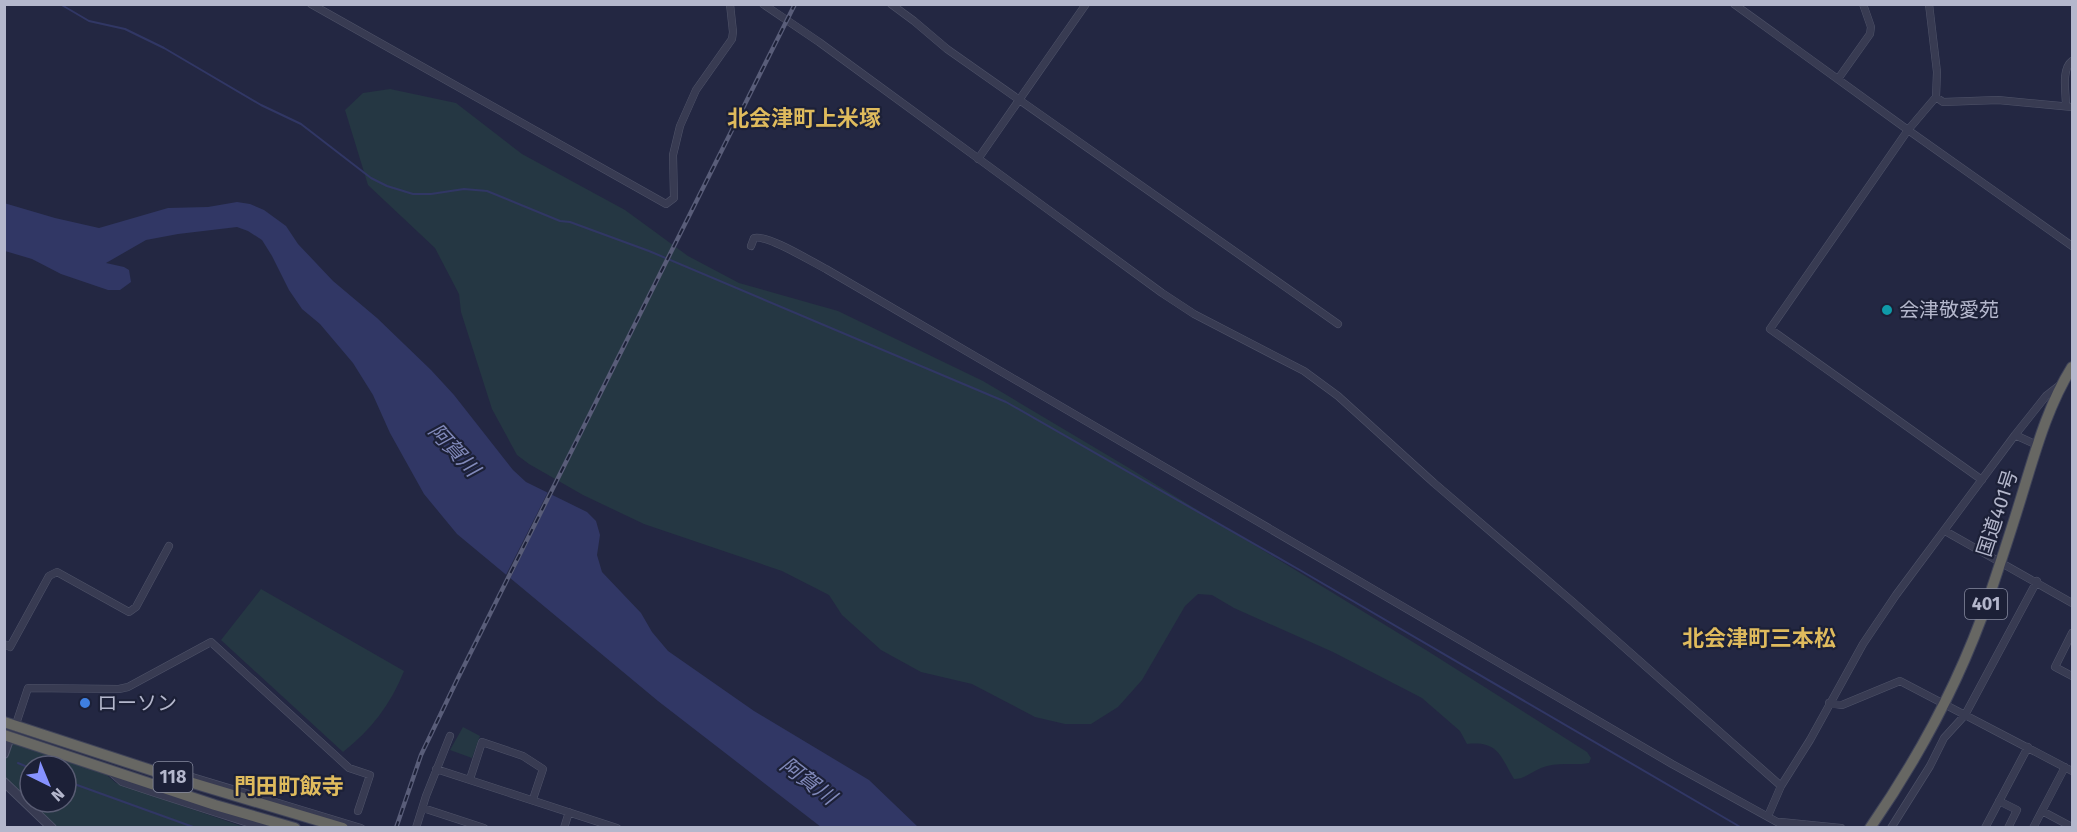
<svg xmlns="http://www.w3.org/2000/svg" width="2077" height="832" font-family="'Fira Sans','Noto Sans JP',sans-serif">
  <rect width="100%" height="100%" fill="#232742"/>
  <!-- green -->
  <path fill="#253743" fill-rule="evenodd" d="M390 89 456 103 522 154 625 210 688 256 739 283 838 311 983 381 1129 468 1426 650 1587 752 1591 758 1589 763C1573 766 1557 761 1541 768 1531 772 1525 779 1514 779 1500 756 1499 741 1467 744L1460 731 1422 698 1333 652 1234 608 1212 595 1198 594 1185 606 1142 680 1118 707 1091 724H1065L1035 717 972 684 921 672 881 650 842 615 829 595 782 571 644 524 583 495 529 464 517 455 492 409 461 312 459 294 435 248 368 185 345 110 363 93Z
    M261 589 404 671C391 704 371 730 343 752L221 640Z
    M463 727 480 736 472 758 450 750Z
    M12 741 102 771 116 783 244 827H54L7 782C1 768 7 754 12 741ZM30 766H66V802H30Z"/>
  <!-- water -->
  <path fill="#313765" d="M237 202 250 204 264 210 286 226 298 244 333 281 377 318 431 370 454 395 513 470 526 482 587 512 596 521 600 535 597 555 602 572 641 613 652 632 668 651 754 711 869 780 918 827H821L658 701 457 534 424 494 390 433 373 395 353 363 320 324 302 309 289 290 272 256 262 240 248 231 237 227 178 234 146 240 106 263 124 267 129 270 131 282 120 290H108L61 274 32 259 5 251 4 203 55 218 99 228 168 208 208 207Z"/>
  <!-- pier -->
  <path fill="#232742" d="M549 490 553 492 509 581 505 577Z"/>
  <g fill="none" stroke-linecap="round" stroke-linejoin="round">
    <!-- stream -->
    <path stroke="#313765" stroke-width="2" d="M60 4 89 21 125 29 164 48 261 105 301 124 371 178 387 186 413 194H431L464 189 487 191 560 221 570 222 649 251 1006 402 1298 569 1742 828
      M18 763 30 768
      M66 781 196 828"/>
    <!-- minor casing -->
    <g stroke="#4f5369" stroke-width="8">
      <path id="minor" d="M311 4 666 204 674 198 673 155 680 126 696 90 732 39 733 32 730 4
        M763 4 819 42 1162 293 1194 314 1304 371 1338 396 1434 483 1574 603 1781 786 1810 740 1863 644 1896 595 2015 435 2046 396 2060 385
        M891 4 914 21 947 49 1338 324
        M1734 4 1908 130 1770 329 1982 480
        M1929 4 1937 72 1936 97
        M1838 79 1870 34 1871 27 1863 4
        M2066 106C2066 93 2061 69 2072 61
        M2072 107 1998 100 1943 102 1936 97 1908 130 2072 246
        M978 159 1086 4
        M751 246 754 238C767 234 812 262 826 269L1672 764 1788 828
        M2015 435 2037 445
        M1945 531 2072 603
        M2072 633 2055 667 2072 676
        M4 644 10 647 49 576 57 572 129 612 136 607 169 546
        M1829 703 1842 705 1900 681 1965 715 2037 581
        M15 727 28 688 119 689 128 687 211 642 349 768 370 775 358 811
        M159 767 361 828
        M436 769 617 828
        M113 774 122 782 152 792 264 828
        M470 779 482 742 523 756 543 769 533 799
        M1999 801 2017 810 2008 828
        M423 808 484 828
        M2042 811 2072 827
        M1768 816 1781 786
        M1781 822 1841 828
        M416 828 426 796 450 736
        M564 828 569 812
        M1891 828 1930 766 1944 738 1965 715 2072 771
        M1985 828 2028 747
        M2033 828 2065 767"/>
    </g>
    <!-- tertiary casing -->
    <g stroke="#4f5369" stroke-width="10">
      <path id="tertiary" d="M4 754 10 737
        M4 782 52 828"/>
    </g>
    <!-- trunk casing -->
    <g stroke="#3f4359" stroke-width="12">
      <path id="trunk" d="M4 722 166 775 343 828
        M4 735 215 805 295 828
        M1870 828C1919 757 1961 679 1989 597 2000 564 2011 531 2021 498 2035 453 2047 407 2072 367"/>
    </g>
    <!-- minor -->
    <use href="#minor" stroke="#383b52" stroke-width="7"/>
    <!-- tertiary -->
    <use href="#tertiary" stroke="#383b52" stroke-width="8"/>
    <!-- trunk -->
    <use href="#trunk" stroke="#676763" stroke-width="10"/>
    <!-- rail casing -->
    <g stroke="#595d79" stroke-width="4.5">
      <path id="rail" d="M396 828 421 755 458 678 795 4"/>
    </g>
    <!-- rail -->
    <use href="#rail" stroke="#1c2037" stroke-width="2" stroke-dasharray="7" stroke-linecap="butt"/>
  </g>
  <!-- markers -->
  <circle fill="#0f9aa8" stroke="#1c2037" stroke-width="2" cx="1887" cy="310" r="6"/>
  <circle fill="#3f7fe0" stroke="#1c2037" stroke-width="2" cx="85" cy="703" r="6"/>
  <g text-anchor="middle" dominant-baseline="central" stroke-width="4.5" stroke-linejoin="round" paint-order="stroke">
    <!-- shield labels -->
    <g fill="#1c2037" stroke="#868a9f" stroke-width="1.5">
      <rect x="1965" y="589" width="42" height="30" rx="4.5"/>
      <rect x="153.5" y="762" width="39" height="30" rx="4.5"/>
    </g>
    <g font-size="18" font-weight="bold" fill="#b4b7cc">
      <text x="1986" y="604">401</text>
      <text x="173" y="777">118</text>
    </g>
    <!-- poi labels -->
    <g font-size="20" fill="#b4b7cc" stroke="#1c2037" text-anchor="start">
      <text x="1899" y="310">会津敬愛苑</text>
      <text x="97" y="703">ローソン</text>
    </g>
    <!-- street labels -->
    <g font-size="20" fill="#b4b7cc" stroke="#1c2037">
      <text transform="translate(1997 513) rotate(-72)">国道401号</text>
    </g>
    <!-- water labels -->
    <g font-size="21" font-style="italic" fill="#8189ba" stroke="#1c2037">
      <text transform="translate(454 450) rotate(47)">阿賀川</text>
      <text transform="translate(808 781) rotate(37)">阿賀川</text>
    </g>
    <!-- quarter labels -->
    <g font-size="22" font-weight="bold" fill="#dfbb5d" stroke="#1c2037">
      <text x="804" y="118">北会津町上米塚</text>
      <text x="1759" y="638">北会津町三本松</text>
      <text x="289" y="786">門田町飯寺</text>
    </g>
  </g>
  <!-- border -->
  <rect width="2077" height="832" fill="none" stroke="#b4b7cc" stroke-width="12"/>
  <!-- north arrow -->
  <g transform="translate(48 784) rotate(137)"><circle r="28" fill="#1c2037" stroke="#595c73" stroke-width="1.5"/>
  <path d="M0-4.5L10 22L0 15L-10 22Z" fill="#8692ff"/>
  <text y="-9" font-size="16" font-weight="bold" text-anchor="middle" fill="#b4b7cc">N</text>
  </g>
</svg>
